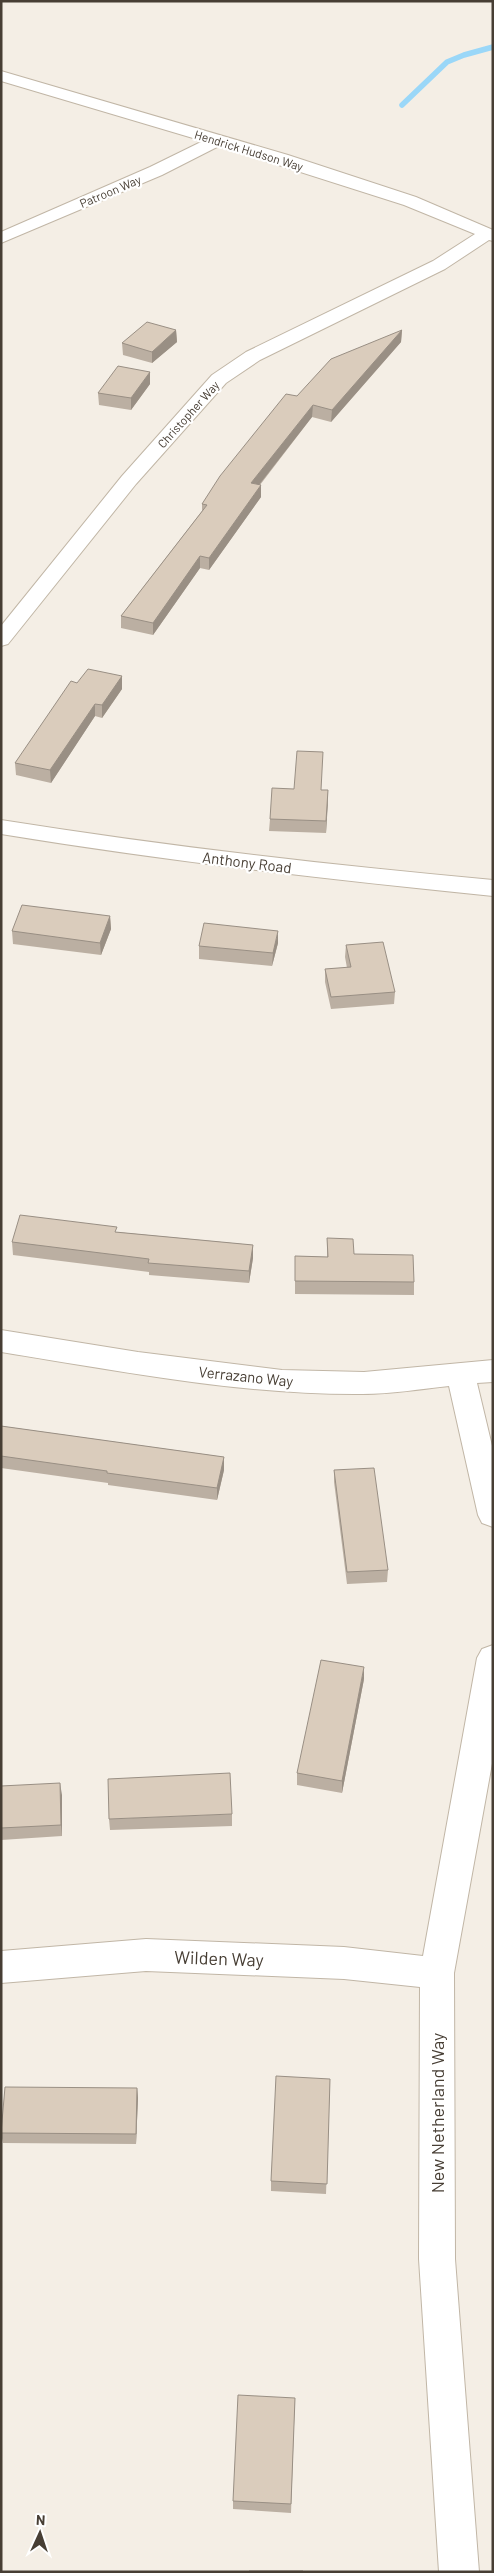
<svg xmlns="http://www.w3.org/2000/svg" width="494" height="2573" font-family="Barlow,sans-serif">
  <rect width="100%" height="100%" fill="#f4eee5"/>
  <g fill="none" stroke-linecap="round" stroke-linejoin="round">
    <!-- stream -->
    <path stroke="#9ad7f8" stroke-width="5.5" d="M402 105 447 62 464 55 493 47"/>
    <!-- minor casing -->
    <g stroke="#c1b6a6" stroke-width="2">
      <path id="minor" d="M1 71 288 155 416 197 493 230V241L489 240 445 269 260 360 226 383 136 484 8 644 1 646V626L122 476 212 375 246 352 433 261 475 234 404 205 219 146 162 175 1 243V232L150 167 203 141 1 81Z
        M1 820C164 846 328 865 493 880V896C328 879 164 861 1 834Z
        M1 1330 138 1352 282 1370 364 1372 493 1360V1382L477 1383 493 1450V1527L482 1523 478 1515 449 1386C421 1389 391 1394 362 1394 241 1395 120 1371 1 1352Z
        M493 1645V1758L454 1973 455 2259 479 2572H439L419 2259 420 1987 344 1979 146 1971 1 1983V1951L146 1939 344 1947 423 1956 477 1658 482 1649Z"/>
    </g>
    <!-- minor -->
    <use href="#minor" fill="#fff" fill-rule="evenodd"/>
  </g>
  <!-- wall -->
  <path fill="#bbafa2" d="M176 330 177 342 152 363 123 355 122 343Z
    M402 330 401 342 331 422 312 417 260 485H261V497L209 570 200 568 153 635 121 628V616L202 511V504L297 396Z
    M150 372V384L131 410 99 405 98 393Z
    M122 676V689L102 718 95 716 51 783 16 775 15 763 77 683Z
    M321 790H328L326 833 269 831 270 819Z
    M110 916 111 929 101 955 13 944 12 931Z
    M278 943 272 966 199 959V946Z
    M346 945 395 992 394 1004 331 1009 325 982V969L347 968 345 957Z
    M117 1232 253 1245V1258L249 1283 149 1275V1272L13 1255 12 1242Z
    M327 1238 354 1254 414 1282V1295L295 1294V1256L327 1257Z
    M1 1426 224 1457V1470L217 1500 108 1485V1483L1 1468Z
    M334 1470 388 1570 387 1582 347 1584 334 1482Z
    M364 1679 342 1793 297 1785V1773Z
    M1 1786 62 1795V1836L1 1840Z
    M232 1814V1826L110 1830 109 1819Z
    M330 2079 326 2194 271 2191V2181Z
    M137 2088 138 2098 136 2144 3 2143 1 2133Z
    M295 2398 291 2513 233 2509V2501Z"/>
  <!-- shaded-wall -->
  <path fill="#998f84" d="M176 330 177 342 152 363V352Z
    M402 330 401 342 331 422 332 410Z
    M150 372V384L131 410V398Z
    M313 405 312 417 251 495V483Z
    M261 485V497L209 570V558Z
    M200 556V568L153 635V623Z
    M122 676V689L102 718V705Z
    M95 704V716L51 783 50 770Z
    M328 790V802L326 833V821Z
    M110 916 111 929 101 955 100 943Z
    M278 931V943L272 966 273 953Z
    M253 1245V1258L249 1283V1271Z
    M224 1457V1470L217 1500V1488Z
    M364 1667V1679L342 1793V1781Z
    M60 1783 62 1795V1836L61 1825Z
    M137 2088 138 2098 136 2144V2134Z"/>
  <!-- building -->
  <path fill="#daccbc" stroke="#998f84" d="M147 322 176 330 152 352 122 343Z
    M402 330 332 410 313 405 251 483 261 485 209 558 200 556 153 623 121 616 207 505 202 504 220 476 286 394 297 396 331 359Z
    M118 366 150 372 131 398 98 393Z
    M88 669 122 676 102 705 95 704 50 770 15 763 71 681 77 683Z
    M297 751 323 752 321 790H328L326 821 270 819 272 788 294 789Z
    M22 905 110 916 100 943 12 931Z
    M204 923 278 931 273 953 199 946Z
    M383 942 395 992 331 997 325 969 351 967 346 945Z
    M20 1215 117 1227 115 1232 253 1245 249 1271 148 1263 149 1259 12 1242Z
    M327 1238 353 1239 354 1254 413 1255 414 1282 295 1281V1256L328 1257Z
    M1 1426 224 1457 217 1488 107 1473V1471L1 1456Z
    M374 1468 388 1570 347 1572 334 1470Z
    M321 1660 364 1667 342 1781 297 1773Z
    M230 1773 232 1814 109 1819 108 1779Z
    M60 1783 61 1825 1 1828V1786Z
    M276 2076 330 2079 327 2184 271 2181Z
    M5 2087 137 2088 136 2134 1 2133Z
    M238 2395 295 2398 291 2504 233 2501Z
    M249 2571H303V2572H249Z"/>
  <g text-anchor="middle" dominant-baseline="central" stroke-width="4.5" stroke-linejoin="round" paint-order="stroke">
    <!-- far-street labels -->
    <g font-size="12" fill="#473e34" stroke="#fff">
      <text transform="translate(249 150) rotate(17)">Hendrick Hudson Way</text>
      <text transform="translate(110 191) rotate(-23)">Patroon Way</text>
      <text transform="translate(188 414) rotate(-48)">Christopher Way</text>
    </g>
    <!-- street labels -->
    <g font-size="15" fill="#473e34" stroke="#fff">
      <text transform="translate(247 862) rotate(7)">Anthony Road</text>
      <text transform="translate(246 1376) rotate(6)">Verrazano Way</text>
    </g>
    <!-- near-street labels -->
    <g font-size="18" fill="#473e34" stroke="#fff">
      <text transform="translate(219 1958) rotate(2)">Wilden Way</text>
      <text transform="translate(437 2113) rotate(-90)">New Netherland Way</text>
    </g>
  </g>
  <!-- border -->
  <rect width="494" height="2573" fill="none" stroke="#473e34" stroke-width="5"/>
  <!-- north arrow -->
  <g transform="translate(40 2533) rotate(3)" stroke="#ffffff" stroke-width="4" paint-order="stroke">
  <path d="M0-4L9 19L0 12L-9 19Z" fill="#473e34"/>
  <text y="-8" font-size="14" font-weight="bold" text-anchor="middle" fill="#473e34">N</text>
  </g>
</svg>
